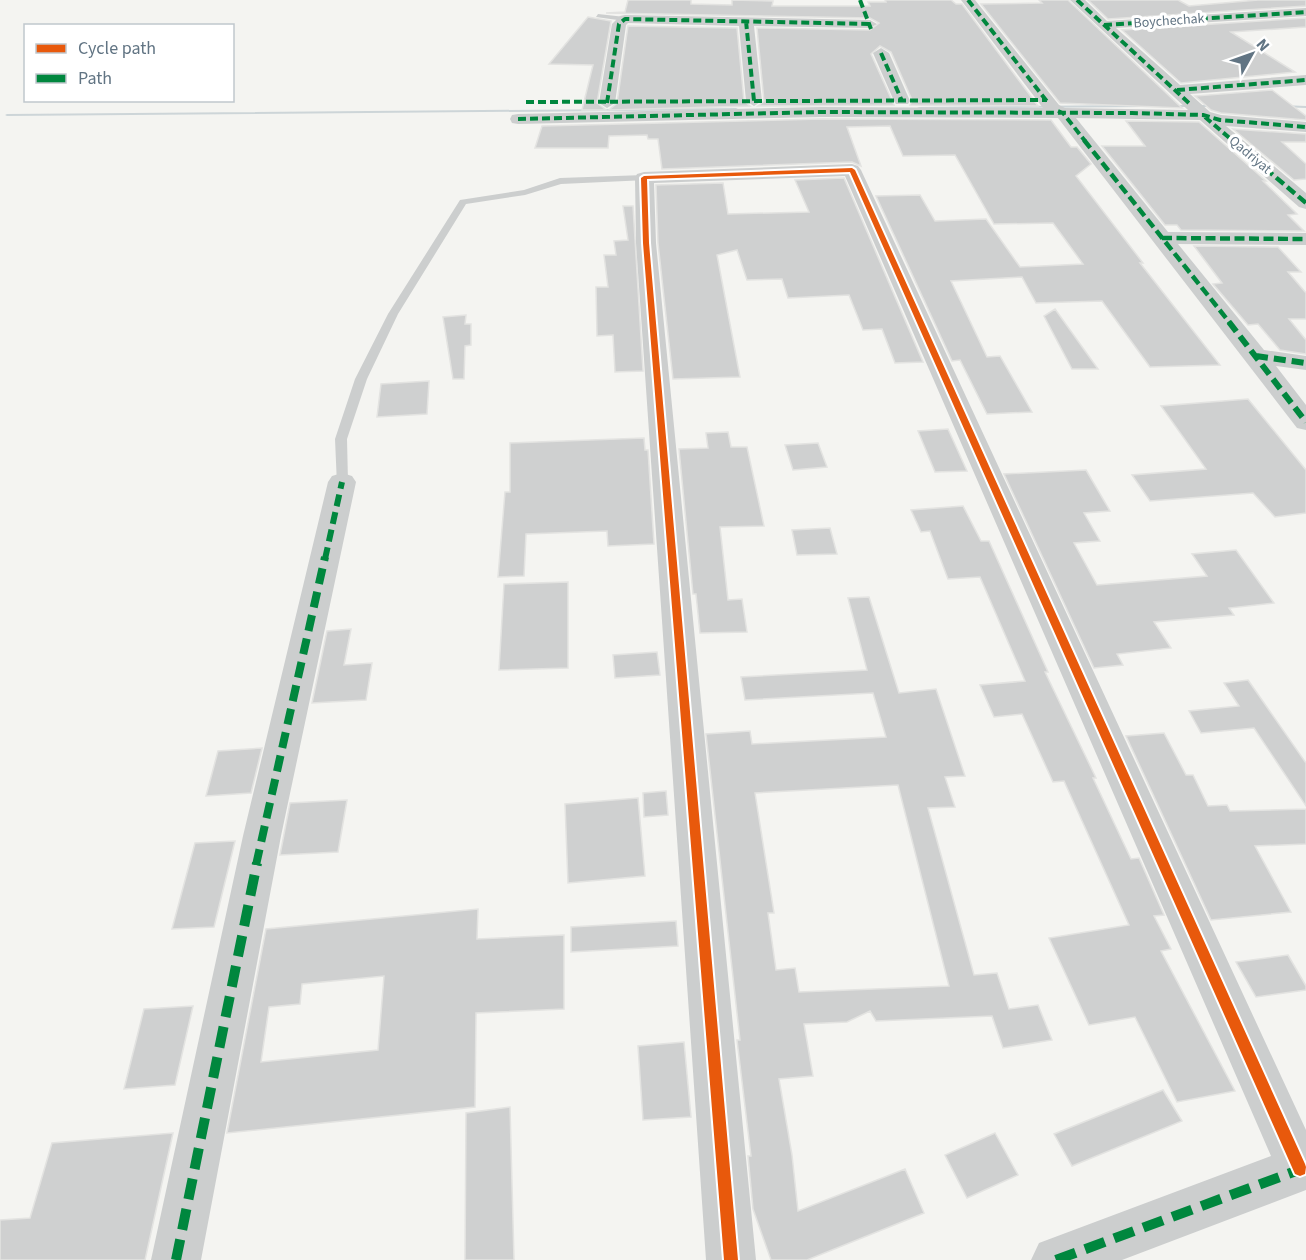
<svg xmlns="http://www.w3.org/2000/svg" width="1306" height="1260" font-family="'Source Sans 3',sans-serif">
  <rect width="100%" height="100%" fill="#f4f4f1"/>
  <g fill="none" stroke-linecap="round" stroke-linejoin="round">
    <!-- stream -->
    <path fill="#cdd5d8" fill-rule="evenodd" d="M1138 105H1140V107L919 109 917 108 919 107Z
      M1168 105H1216L1218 106 1216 107H1166V106Z
      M1282 105 1306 106V108L1280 107V106Z
      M736 108 738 109V110L7 116 5 115 7 114Z"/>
  </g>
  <!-- building -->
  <path fill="#cfd0d0" stroke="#e3e3e1" stroke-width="1.5" fill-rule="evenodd" d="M628 0H691V4L732 5V0L773 1 772 6H870L868 2H886L885 0H951L956 4H962L1038 106 910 105 912 100 891 52 880 46 871 54 894 105 758 106 764 101 757 28 870 30 879 23 870 18 606 13 625 12Z
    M1039 0H1068L1182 108 1060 103 981 4 1042 3Z
    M1088 0H1178L1189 6 1258 0H1306V6L1108 19Z
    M588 17 611 21 597 103 606 110H582L593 65 549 64Z
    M1306 18V27L1231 32 1295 72 1181 83 1122 30Z
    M628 26 737 28 744 101 750 106 609 110 617 103Z
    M1272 90 1306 116V120L1221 113 1211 110 1195 96Z
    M821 119 1051 120 1071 147H1077L1091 164 1076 176 1143 263H1140L1220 365 1150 367 1102 301 1036 303 1022 277 951 281 987 357 1000 356 1032 412 987 414 960 360 952 361 876 196 920 195 935 221 986 219 1020 267 1083 264 1053 223 994 224 955 155 903 156 890 126 847 127 861 166 852 162 662 169 658 139H648L647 135 609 136 608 148H535L542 126Z
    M1126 121 1199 122 1266 181H1263L1297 214 1288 215 1304 231 1181 230 1177 225H1165L1102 146H1145Z
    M1233 129 1306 134V142H1282L1306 164V179L1294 180Z
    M844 178 923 362 895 363 882 329 863 330 849 295 788 298 782 279 747 280 737 250 717 255 740 377 673 379 658 243 656 185 723 183 728 214 809 212 795 180Z
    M623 206H633L643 371 615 372 613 335 597 336 596 287H608L604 255H616L614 241 628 240Z
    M1194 246 1278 247 1301 272H1288L1306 293V319H1289L1306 340V354L1280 350 1258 324 1248 325 1213 284 1222 283Z
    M1055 309 1098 369H1072L1044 316Z
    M466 315 465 324H471V345L465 346 464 379H453L443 317Z
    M429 381 427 414 377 417 381 384Z
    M1248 399 1306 470V513L1275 517 1253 493 1150 501 1132 475 1206 469 1161 406Z
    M948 429 967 471 935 472 918 431Z
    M728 432 731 447H747L764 526 720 527 728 600 742 599 747 632 700 633 696 594H693L679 449 708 448 706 433Z
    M644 438 645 450H648L654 544 608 546 607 531 526 534 524 576 498 577 505 492H510V443Z
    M818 443 827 467 793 470 785 445Z
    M1086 470 1110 511 1084 513 1100 541 1074 543 1097 585 1207 576 1192 554 1236 550 1274 603 1229 608 1234 615 1154 622 1171 648 1117 654 1123 665 1094 668 1004 474Z
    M963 506 981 541H989L1048 672H1045L1096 778H1093L1131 859 1139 858 1164 915 1154 916 1171 949 1161 951 1235 1091 1177 1102 1135 1017 1089 1025 1049 938 1129 925 1064 781 1053 782 1022 714 994 717 980 685 1025 681 980 577 948 579 930 531 921 532 911 510Z
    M830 528 837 554 797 555 792 530Z
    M568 582V668L499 670 504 584Z
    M869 597 899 693 936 689 965 776 945 777 955 807 928 808 974 975 997 973 1009 1009 1038 1005 1052 1040 1003 1048 992 1016 876 1021 870 1011 847 1022 804 1024 813 1076 779 1079 792 1155 798 1211 905 1169 924 1213 807 1260H771L753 1209 748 1156H751L737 1040H740L706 734 750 731 752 744 886 737 873 693 745 700 741 677 867 670 848 598ZM898 785 949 986 799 992 795 968 776 970 768 913H774L755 793Z
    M351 629 344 665 372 663 366 700 312 703 327 631Z
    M657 652 660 675 615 678 613 655Z
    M1248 680 1306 763V806L1254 728 1201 733 1189 711 1239 706 1224 683Z
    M1164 733 1186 775H1193L1208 806 1227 805 1230 811 1306 809V844L1255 846 1291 912 1211 920 1126 736Z
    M262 748 251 793 206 796 218 751Z
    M666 791 668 815 644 817 643 793Z
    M638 798 645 876 568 883 565 804Z
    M347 800 338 852 280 855 290 803Z
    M235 841 214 927 172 929 195 843Z
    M478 909 477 939 564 935V1009L476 1013 475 1107 227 1133 266 929ZM384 976 378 1050 261 1062 269 1007 300 1004 302 984Z
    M676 921 678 946 571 952V927Z
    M1288 955 1306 986V990L1256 997 1236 962Z
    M193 1006 175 1085 124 1089 144 1009Z
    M684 1042 691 1117 643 1120 638 1046Z
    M1163 1090 1182 1121 1072 1166 1054 1134Z
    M510 1107 514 1260H465L466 1113Z
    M173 1133 145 1260H0V1220L30 1218 52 1143Z
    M995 1133 1018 1175 967 1198 945 1155Z"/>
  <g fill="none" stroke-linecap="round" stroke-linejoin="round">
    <!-- lane -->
    <path fill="#cccece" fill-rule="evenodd" d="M598 14 625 17 628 19 625 21 596 17Z
      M644 175 647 176V180L561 184 525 195 466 204 398 314 367 379 347 439 348 482 342 486 337 485 335 439 355 379 388 314 460 200 524 190 560 178Z"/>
    <!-- street -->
    <path fill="#cccece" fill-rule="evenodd" d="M961 0H975L1059 105 1065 108 1188 110 1070 0H1085L1107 21 1306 8V16L1116 28 1180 85 1306 75V85L1190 94 1210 112 1221 115 1306 122V132L1226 126 1306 193V209L1299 207 1200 120 1076 118 1168 232 1306 233V245L1178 244 1264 350 1306 356V370L1276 366 1306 405V430L1297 428 1058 118 821 117 518 124 512 123 510 119 512 115 518 114 821 107 1043 108Z
      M625 15 870 20 877 24 870 28 754 26 762 101 754 106 746 101 739 26 628 23 626 25 615 103 607 108 599 103 612 24 620 16Z
      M881 48 889 53 910 101 908 104H896L894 101 873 53Z
      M852 164 858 166 861 170 1306 1130V1190L1122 1260H1031L1039 1243 1271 1156 845 176 654 183 656 243 756 1260H706L636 243 635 178 637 174 644 172Z
      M342 473 352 476 356 482 281 836 201 1260H151L243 836 328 482 332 476Z"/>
    <!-- quiet-far4 -->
    <path stroke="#00873e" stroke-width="4" stroke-dasharray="8 4" stroke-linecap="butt" d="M860 0 871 29
      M968 0 1049 104
      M1077 0 1190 104
      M746 21 754 101
      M1104 25 1306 12
      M881 53 902 101
      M1177 90 1306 80
      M526 102 1047 100
      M607 103 619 24 625 19 870 24
      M1058 111 1063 113 1085 141
      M1205 117 1233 141
      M518 119 821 112 1132 113 1203 115 1220 120 1306 127"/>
    <!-- quiet-far3 -->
    <path stroke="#00873e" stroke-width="4.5" stroke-dasharray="10 4.5" stroke-linecap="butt" d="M1084 140 1230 323
      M1232 140 1306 203
      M1162 238 1306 239"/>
    <!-- quiet-far2 -->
    <path stroke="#00873e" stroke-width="6" stroke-dasharray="12 6" stroke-linecap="butt" d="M1229 322 1306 422
      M1256 356 1306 363
      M325 559 342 482"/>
    <!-- quiet-far1 -->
    <path stroke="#00873e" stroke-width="8" stroke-dasharray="16 8" stroke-linecap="butt" d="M256 865 325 557"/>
    <!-- quiet -->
    <path stroke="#00873e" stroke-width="10" stroke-dasharray="21 10" stroke-linecap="butt" d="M176 1260 257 863
      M1056 1260 1304 1168"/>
    <!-- cycleway casing -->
    <g stroke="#fff" stroke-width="4">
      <path id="cycleway" d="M852 168 855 170 1305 1164 1306 1167 1305 1174 1300 1176 1295 1174 850 172 647 179 649 243 738 1260H724L643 243 641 178 644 176Z"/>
    </g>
    <!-- cycleway -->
    <use href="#cycleway" fill="#e8590c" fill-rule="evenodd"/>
  </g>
  <g text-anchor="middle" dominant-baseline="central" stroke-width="6" stroke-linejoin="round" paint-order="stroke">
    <!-- far-street labels -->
    <g font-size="14" fill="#617483" stroke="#fff">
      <text transform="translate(1169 21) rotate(-4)">Boychechak</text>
      <text transform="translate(1250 155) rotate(40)">Qadriyat</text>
    </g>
  </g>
  <!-- legend -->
  <rect x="24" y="24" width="210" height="78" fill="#ffffff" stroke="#c0c7cd" stroke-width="1.5"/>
  <rect x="36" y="44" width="30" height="9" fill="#e8590c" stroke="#c0c7cd" stroke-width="1.5"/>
  <text x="78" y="54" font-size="18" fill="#617483">Cycle path</text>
  <rect x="36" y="74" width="30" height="9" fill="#00873e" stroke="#c0c7cd" stroke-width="1.5"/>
  <text x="78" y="84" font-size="18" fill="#617483">Path</text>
  <!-- north arrow -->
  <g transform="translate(1252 54) rotate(50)" stroke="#ffffff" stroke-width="4.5" paint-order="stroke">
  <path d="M0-4.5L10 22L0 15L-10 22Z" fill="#617483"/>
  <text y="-9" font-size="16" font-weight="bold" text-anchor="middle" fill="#617483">N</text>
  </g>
</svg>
